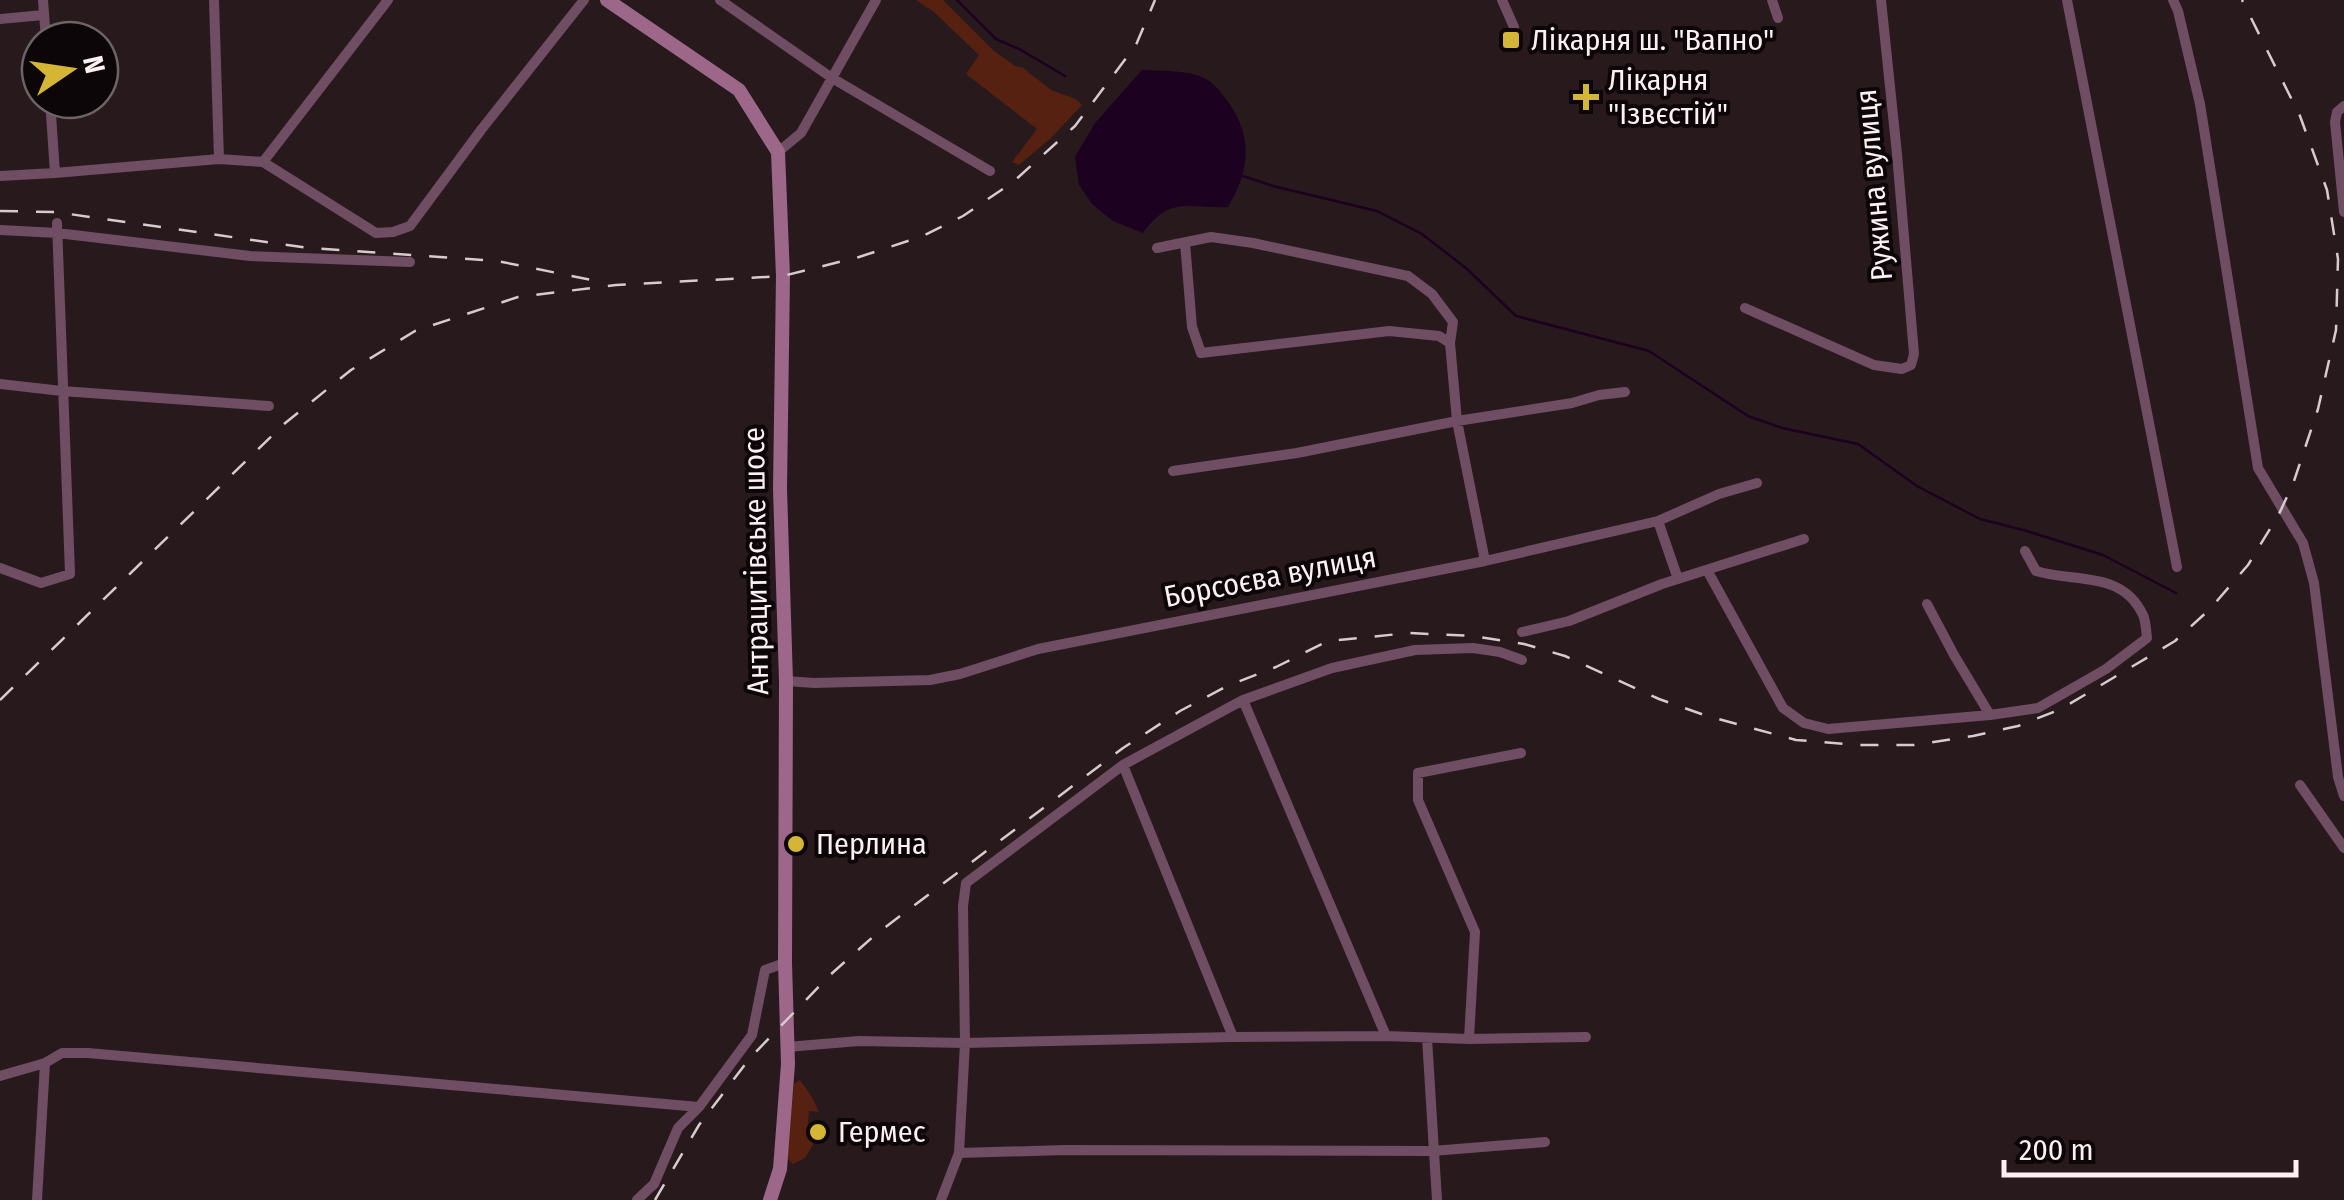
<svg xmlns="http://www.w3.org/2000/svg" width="2344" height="1200" font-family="'Fira Sans Condensed',sans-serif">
  <rect width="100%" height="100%" fill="#28191d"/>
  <!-- green -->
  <path fill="#562110" d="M916 0H943L994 51 1015 66 1023 68 1051 90 1076 99 1082 105 1051 138 1019 165 1012 162 1037 129 966 74 979 55 934 12Z
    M800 1080 812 1097 819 1112 809 1111 807 1135 817 1138 805 1158 793 1164 787 1158 794 1084Z"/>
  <!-- water -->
  <path fill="#1c0120" d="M1142 70C1159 71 1189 70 1204 78 1213 82 1220 91 1226 99 1253 135 1251 169 1228 207 1186 209 1171 195 1143 233L1113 221 1092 204 1079 185 1075 157 1095 123Z"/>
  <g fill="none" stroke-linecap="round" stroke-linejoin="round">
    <!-- stream -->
    <path stroke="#1c0120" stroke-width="2.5" d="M957 0 996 39 1021 50 1065 76
      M1240 175 1273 186 1377 211 1422 234 1467 269 1516 316 1649 351 1748 416 1782 428 1858 444 1917 486 1980 519 2027 531 2103 555 2176 593"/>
    <!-- minor -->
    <path stroke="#6f4d62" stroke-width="10" d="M43 0 46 40
      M214 0 219 159
      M720 0 832 78 990 171
      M1502 0 1514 27
      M1772 0 1778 18
      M2067 0 2177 567
      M2173 0 2178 11 2200 104 2258 468 2303 543 2314 583 2338 777 2344 796
      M0 19 44 15
      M50 100 55 173
      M2344 106 2337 112 2335 122 2344 212
      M778 152 801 133 876 0
      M263 162 388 0
      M0 176 55 173 219 159 263 162 376 233 393 232 410 226 481 130 584 0
      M0 230 57 233 250 256 410 262
      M1185 243 1192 327 1201 353 1389 331 1439 336 1450 343 1457 421 1485 561
      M1157 248 1211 237 1253 243 1408 276 1432 294 1453 322 1450 343
      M1745 308 1874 365 1902 369 1911 365 1914 354 1897 154 1881 0
      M0 384 62 391 269 406
      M1173 471 1297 453 1457 421 1572 403 1599 395 1625 392
      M1658 521 1678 579
      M0 568 41 583 70 574 57 223
      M1707 570 1783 708 1804 723 1828 729 1990 715 2038 708 2106 669 2147 638C2146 631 2146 621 2143 615 2122 570 2074 583 2036 571L2025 551
      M1927 604 1954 655 1990 715
      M1522 632 1569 621 1662 584 1804 539
      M786 681 814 683 930 680 960 674 1038 649 1485 561 1658 521 1719 494 1757 483
      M1243 700 1386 1036
      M1123 765 1233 1037
      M2300 785 2344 848
      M1427 1038 1437 1200
      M1469 1039 1475 932 1418 800V773L1521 753
      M787 1047 859 1041 965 1043 1233 1037 1386 1036 1469 1039 1586 1037
      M0 1076 45 1063 62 1053H88L699 1107
      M959 1153 1065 1150 1432 1151 1545 1142
      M37 1200 45 1063
      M637 1200 654 1184 678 1128 699 1107 752 1035 765 970 785 963
      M941 1200 959 1153 965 1043 963 906 966 883 1123 765 1243 700 1332 668 1415 650 1473 648 1500 652 1522 660"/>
    <!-- secondary -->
    <path stroke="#9d6789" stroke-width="14" d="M607 0 739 90 778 152 783 276 780 489 786 681 785 963 788 1064 780 1169 770 1200"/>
    <!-- rail -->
    <path stroke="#d7cbce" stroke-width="2.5" stroke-dasharray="18 18" stroke-linecap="butt" d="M0 211 55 212 309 248 497 261 597 281
      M0 700 284 424 351 370 415 331 518 297 616 285 783 276 859 257 923 236 963 216 1013 182 1075 126 1136 45 1155 0
      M655 1200 699 1125 750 1058 830 975 875 935 1123 748 1180 711 1227 686 1276 667 1328 641 1409 633 1473 636 1524 644 1565 656 1659 699 1707 716 1796 740 1858 745H1914L1973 736 2018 726 2061 709 2175 641 2210 609 2248 565 2279 514 2293 484 2318 409 2336 330 2338 259 2327 190 2300 116 2242 0"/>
  </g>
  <!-- markers -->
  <g fill="#d5b535" stroke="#0c0608" stroke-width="4">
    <rect x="1501" y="30" width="20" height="20" rx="5"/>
    <path d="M1581 82h10v10h10v10h-10v10h-10v-10h-10v-10h10z"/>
    <circle cx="796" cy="844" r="10"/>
    <circle cx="818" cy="1132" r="10"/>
  </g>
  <g text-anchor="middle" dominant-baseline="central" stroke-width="8" stroke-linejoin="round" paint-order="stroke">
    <!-- poi labels -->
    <g font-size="30" fill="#fcf0f3" stroke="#0c0608" text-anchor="start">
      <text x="1531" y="40">Лікарня ш. "Вапно"</text>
      <text x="1608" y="80">Лікарня<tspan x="1608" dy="34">"Ізвєстій"</tspan></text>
      <text x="816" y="844">Перлина</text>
      <text x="838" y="1132">Гермес</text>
    </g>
    <!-- street labels -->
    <g font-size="30" fill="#fcf0f3" stroke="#0c0608">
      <text transform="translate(1874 185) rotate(-95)">Ружина вулиця</text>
      <text transform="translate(756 561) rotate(-91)">Антрацитівське шосе</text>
      <text transform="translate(1270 577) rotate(-11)">Борсоєва вулиця</text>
    </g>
  </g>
  <!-- north arrow -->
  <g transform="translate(70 70) rotate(77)"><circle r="48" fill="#0c0608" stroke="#6c6466" stroke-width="2.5"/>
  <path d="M0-8L18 38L0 25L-18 38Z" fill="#d5b535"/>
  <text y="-15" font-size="28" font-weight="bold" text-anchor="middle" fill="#fcf0f3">N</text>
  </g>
  <!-- scale -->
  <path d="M2004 1160v15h292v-15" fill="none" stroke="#fcf0f3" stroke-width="5"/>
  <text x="2019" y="1160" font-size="30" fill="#fcf0f3" stroke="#0c0608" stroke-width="8" paint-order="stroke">200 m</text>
</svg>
